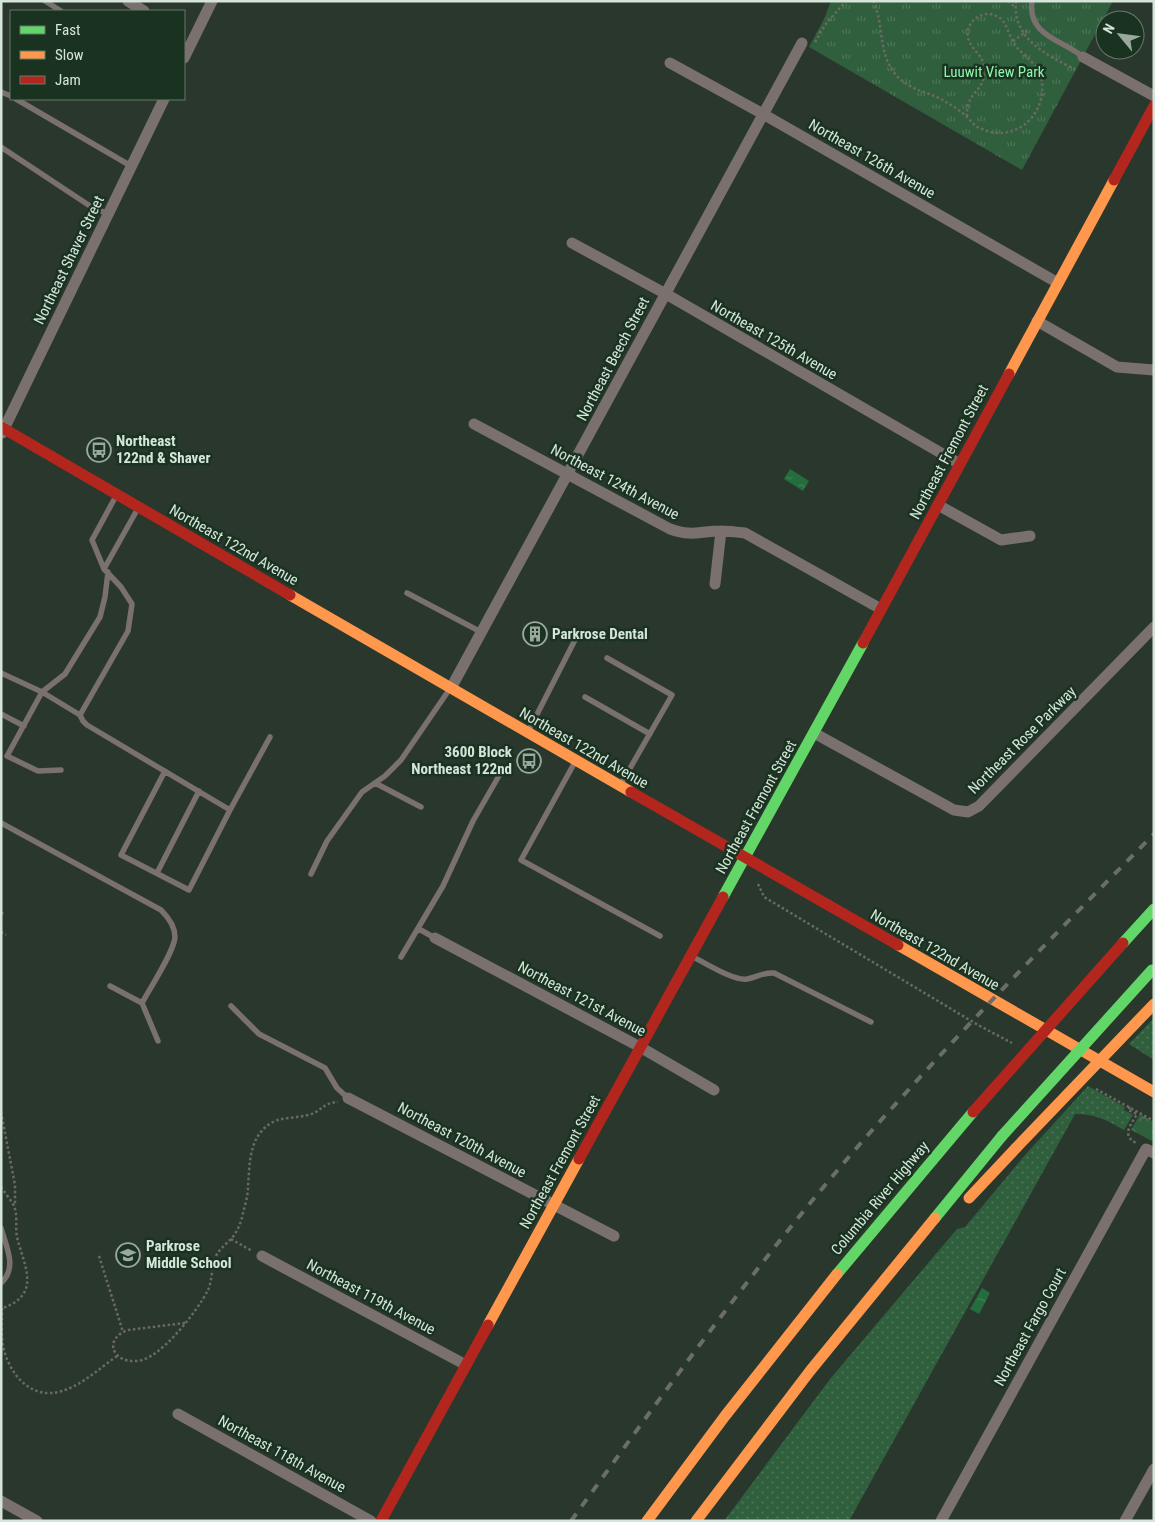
<svg xmlns="http://www.w3.org/2000/svg" width="1155" height="1522" font-family="'Roboto Condensed',sans-serif">
  <defs>
    <pattern id="grass-dots" width="8" height="8" patternUnits="userSpaceOnUse" patternTransform="scale(1.25)"><rect width="8" height="8" fill="#2f5f3d"/><path d="M2 2h.1M6 6h.1" fill="none" stroke="#4c7658" stroke-width="1.8" stroke-linecap="round"/></pattern>
    <pattern id="forest-crowns" width="20" height="18" patternUnits="userSpaceOnUse" patternTransform="scale(1.25)"><rect width="20" height="18" fill="#2f5f3d"/><path d="M2 6a3 3 0 1 1 6 0M12 15a3 3 0 1 1 6 0" fill="none" stroke="#4c7658"/></pattern>
    <pattern id="park-tufts" width="24" height="20" patternUnits="userSpaceOnUse" patternTransform="scale(1.25)"><rect width="24" height="20" fill="#2f5f3d"/><path d="M3 7l-1-3M5 7V3M7 7l1-3M15 17l-1-3M17 17v-4M19 17l1-3" fill="none" stroke="#4c7658"/></pattern>
    <pattern id="water-ripples" width="26" height="14" patternUnits="userSpaceOnUse" patternTransform="scale(1.25)"><rect width="26" height="14" fill="#246d3d"/><path d="M2 4q2-2 4 0t4 0M15 11q2-2 4 0t4 0" fill="none" stroke="#438258"/></pattern>
  </defs>
  <rect width="100%" height="100%" fill="#2a372d"/>
  <!-- grass -->
  <path fill="url(#grass-dots)" d="M1154 1018V1060L1129 1044Z
    M1088 1086 1125 1107 1124 1110 1133 1115 1124 1130C1106 1120 1096 1114 1075 1114L849 1521H724L830 1379 957 1229 965 1227 1025 1155Z"/>
  <!-- forest -->
  <path fill="url(#forest-crowns)" d="M1140 1114 1154 1122V1142L1131 1130Z"/>
  <!-- park -->
  <path fill="url(#park-tufts)" d="M831 1H1113L1022 170 809 47 824 19Z"/>
  <!-- water -->
  <path fill="url(#water-ripples)" d="M790 469 809 481 803 491 784 479Z
    M982 1288 990 1293 979 1314 970 1309Z"/>
  <g fill="none" stroke-linecap="round" stroke-linejoin="round">
    <!-- path -->
    <path stroke="#6b6964" stroke-width="2.5" stroke-dasharray="2.5 2.5" stroke-linecap="butt" d="M873 1C885 26 877 54 897 76 912 92 929 91 946 102 953 106 962 112 967 117 972 122 975 127 982 129 995 135 1009 134 1021 127 1041 115 1049 86 1036 67 1030 59 1021 53 1015 45 1010 38 1008 28 1003 21 1000 17 995 15 990 14 977 13 965 25 968 38 973 54 986 54 984 75 983 91 966 93 967 116
      M1008 1 1015 7
      M1016 1C1012 40 1048 55 1076 70
      M1013 41 1029 30
      M815 42 825 25 846 1
      M758 884 764 897 978 1025 1012 1043
      M1 913 4 914
      M1 932 6 935
      M1096 1089 1154 1121
      M1130 1107 1128 1110 1137 1114C1131 1125 1121 1135 1136 1143
      M1 1112 15 1185V1206
      M1 1187C5 1193 11 1200 14 1206 18 1215 15 1227 17 1237 24 1266 42 1294 3 1308
      M231 1239 252 1251
      M99 1256 123 1332
      M2 1308C2 1320 1 1334 3 1346 9 1374 31 1401 62 1391 82 1385 100 1368 117 1356
      M185 1323 128 1330C103 1339 112 1363 137 1361 160 1360 198 1310 208 1290 213 1279 211 1265 217 1254 220 1249 225 1245 230 1240 237 1233 241 1223 243 1213 245 1205 248 1196 248 1187 250 1163 248 1134 275 1121 285 1117 297 1118 308 1115 322 1112 321 1103 338 1102"/>
    <!-- lane -->
    <path stroke="#7a706e" stroke-width="5.5" d="M45 1 61 11
      M1032 1C1027 36 1063 40 1083 57
      M1 92 11 96
      M16 99 131 166
      M1 147 90 206 108 214
      M104 569 137 510
      M407 593 481 632
      M607 658 672 695 621 784
      M1 673 42 692 80 715 128 631 132 604 121 587 104 569 92 540 116 496
      M585 697 650 734
      M1 714 24 726
      M80 715 83 721 87 725 230 810 189 890 121 855 165 771
      M529 730 577 636
      M575 762 521 860 660 936
      M61 770 38 771 7 756 42 692 65 674 100 617 105 597 108 572
      M375 783 421 807
      M230 810 270 737
      M1 823 161 910C169 918 175 926 175 937 174 952 150 988 142 1003
      M157 873 199 791
      M311 874 327 841 362 792 385 776 401 760 449 690
      M419 929 435 938
      M401 957 443 886 473 821 500 774
      M693 957C706 963 733 981 747 979 757 977 764 972 774 973L871 1022
      M110 986 142 1003 158 1041
      M231 1006 259 1034 325 1068 337 1088 348 1098
      M1 1228C6 1246 18 1268 1 1283"/>
    <!-- street -->
    <path stroke="#7a706e" stroke-width="11" d="M128 1 144 11
      M1083 57 1154 96
      M184 58 212 1
      M670 63 763 114 1058 283
      M572 243 666 294 960 464
      M1037 321 1117 367 1154 370
      M474 424 670 529C693 537 699 531 721 531 729 531 737 532 745 533L881 609
      M2 433 164 99
      M938 505 1001 540 1030 536
      M715 584 721 531
      M451 688 802 43
      M814 733 954 810 968 812 979 806 1154 627
      M435 938 640 1047 714 1090
      M348 1098 614 1236
      M262 1256 466 1365
      M178 1414 371 1521
      M1 1501 37 1521
      M941 1521 1146 1149 1154 1153
      M1125 1521 1154 1469"/>
    <!-- fast -->
    <path stroke="#63d668" stroke-width="11" d="M723 897 863 643
      M1123 943 1154 909
      M935 1218 1002 1136
      M837 1274 973 1112"/>
    <!-- slow -->
    <path stroke="#ff974d" stroke-width="11" d="M1009 374 1114 180
      M290 595 631 792
      M898 945 1154 1092
      M969 1198 1016 1148
      M488 1325 579 1159
      M647 1521 725 1416 837 1274
      M696 1521 810 1371 935 1218"/>
    <!-- jam -->
    <path stroke="#b3261e" stroke-width="11" d="M1114 180 1154 106
      M1 427 290 595
      M863 643 1009 374
      M631 792 898 945
      M579 1159 723 897
      M381 1521 488 1325"/>
    <!-- rail -->
    <path stroke="#6b6d67" stroke-width="4" stroke-dasharray="9 9" stroke-linecap="butt" d="M571 1521C666 1390 760 1258 867 1136 959 1032 1056 933 1154 834"/>
    <!-- fast-bridge -->
    <path stroke="#63d668" stroke-width="11" d="M1002 1136 1152 970"/>
    <!-- slow-bridge -->
    <path stroke="#ff974d" stroke-width="11" d="M1016 1148 1154 1004"/>
    <!-- jam-bridge -->
    <path stroke="#b3261e" stroke-width="11" d="M973 1112 1123 943"/>
  </g>
  <!-- icons -->
  <defs>
    <g id="bus-ring" transform="scale(1.25)"><circle r="9.5" fill="#1a3321" stroke="#9aa89d" stroke-width="1.5"/><path d="M-5-6H5V4H4V6H2V4H-2V6H-4V4H-5ZM-3.5-4V0h7V-4ZM-3.5 1.2v1.5H-2V1.2ZM2 1.2v1.5H3.5V1.2Z" fill="#9aa89d"/></g>
    <g id="building-ring" transform="scale(1.25)"><circle r="9.5" fill="#1a3321" stroke="#9aa89d" stroke-width="1.5"/><path d="M-4-6H4V6H1V3H-1V6H-4ZM-2.5-4.3h1.7v1.8h-1.7ZM.8-4.3h1.7v1.8H.8ZM-2.5-1h1.7V.8h-1.7ZM.8-1h1.7V.8H.8Z" fill="#9aa89d"/></g>
    <g id="school-ring" transform="scale(1.25)"><circle r="9.5" fill="#1a3321" stroke="#9aa89d" stroke-width="1.5"/><path d="M0-5L7-2L0 1L-7-2ZM-4 1L0 2.5L4 1V4Q0 6-4 4Z" fill="#9aa89d"/></g>
  </defs>
  <g fill-rule="evenodd">
    <use href="#bus-ring" x="99" y="450"/>
    <use href="#building-ring" x="535" y="634"/>
    <use href="#bus-ring" x="529" y="761"/>
    <use href="#school-ring" x="128" y="1255"/>
  </g>
  <g text-anchor="middle" dominant-baseline="central" stroke-width="5" stroke-linejoin="round" paint-order="stroke">
    <!-- park labels -->
    <g font-size="15" fill="#8ff5ab" stroke="#1a3321">
      <text x="994" y="72">Luuwit View Park</text>
    </g>
    <!-- street labels -->
    <g font-size="15" fill="#d6e5d9" stroke="#1a3321">
      <text transform="translate(872 159) rotate(30)">Northeast 126th Avenue</text>
      <text transform="translate(69 260) rotate(-64)">Northeast Shaver Street</text>
      <text transform="translate(774 340) rotate(30)">Northeast 125th Avenue</text>
      <text transform="translate(613 359) rotate(-62)">Northeast Beech Street</text>
      <text transform="translate(949 452) rotate(-62)">Northeast Fremont Street</text>
      <text transform="translate(615 482) rotate(28)">Northeast 124th Avenue</text>
      <text transform="translate(234 545) rotate(30)">Northeast 122nd Avenue</text>
      <text transform="translate(1022 740) rotate(-45)">Northeast Rose Parkway</text>
      <text transform="translate(584 748) rotate(30)">Northeast 122nd Avenue</text>
      <text transform="translate(756 807) rotate(-61)">Northeast Fremont Street</text>
      <text transform="translate(935 950) rotate(30)">Northeast 122nd Avenue</text>
      <text transform="translate(582 999) rotate(28)">Northeast 121st Avenue</text>
      <text transform="translate(462 1140) rotate(28)">Northeast 120th Avenue</text>
      <text transform="translate(560 1162) rotate(-61)">Northeast Fremont Street</text>
      <text transform="translate(880 1198) rotate(-50)">Columbia River Highway</text>
      <text transform="translate(371 1297) rotate(28)">Northeast 119th Avenue</text>
      <text transform="translate(1030 1327) rotate(-61)">Northeast Fargo Court</text>
      <text transform="translate(282 1454) rotate(29)">Northeast 118th Avenue</text>
    </g>
    <!-- poi labels -->
    <g font-size="15" font-weight="bold" fill="#d6e5d9" stroke="#1a3321" text-anchor="start">
      <text x="116" y="441">Northeast<tspan x="116" dy="17">122nd &amp; Shaver</tspan></text>
      <text x="552" y="634">Parkrose Dental</text>
      <text x="512" y="752" text-anchor="end">3600 Block<tspan x="512" dy="17">Northeast 122nd</tspan></text>
      <text x="146" y="1246">Parkrose<tspan x="146" dy="17">Middle School</tspan></text>
    </g>
  </g>
  <!-- border -->
  <rect width="1155" height="1522" fill="none" stroke="#d6e5d9" stroke-width="5"/>
  <!-- legend -->
  <rect x="10" y="10" width="175" height="90" fill="#1a3321" stroke="#657a6b"/>
  <rect x="20" y="26" width="25" height="8" fill="#63d668" stroke="#657a6b"/>
  <text x="55" y="35" font-size="15" fill="#d6e5d9">Fast</text>
  <rect x="20" y="51" width="25" height="8" fill="#ff974d" stroke="#657a6b"/>
  <text x="55" y="60" font-size="15" fill="#d6e5d9">Slow</text>
  <rect x="20" y="76" width="25" height="8" fill="#b3261e" stroke="#657a6b"/>
  <text x="55" y="85" font-size="15" fill="#d6e5d9">Jam</text>
  <!-- north arrow -->
  <g transform="translate(1120 35) rotate(299)"><circle r="24" fill="#1a3321" stroke="#657a6b"/>
  <path d="M0-4L9 19L0 12L-9 19Z" fill="#9aa89d"/>
  <text y="-8" font-size="14" font-weight="bold" text-anchor="middle" fill="#d6e5d9">N</text>
  </g>
</svg>
